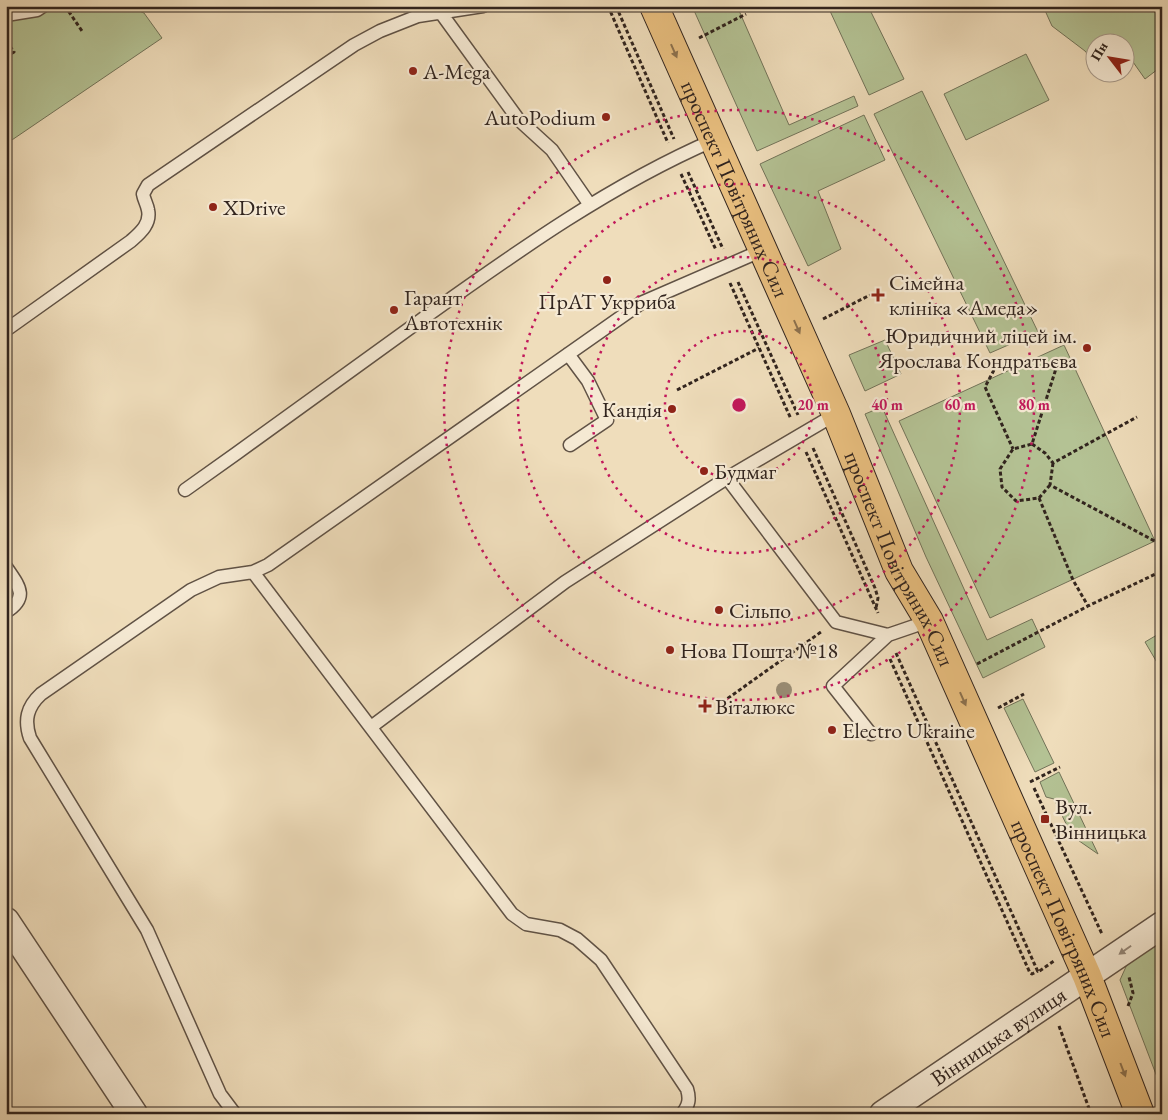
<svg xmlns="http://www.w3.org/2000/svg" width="1168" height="1120" font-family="'EB Garamond',serif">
  <rect width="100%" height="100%" fill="#efddbb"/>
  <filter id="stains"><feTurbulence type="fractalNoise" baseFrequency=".004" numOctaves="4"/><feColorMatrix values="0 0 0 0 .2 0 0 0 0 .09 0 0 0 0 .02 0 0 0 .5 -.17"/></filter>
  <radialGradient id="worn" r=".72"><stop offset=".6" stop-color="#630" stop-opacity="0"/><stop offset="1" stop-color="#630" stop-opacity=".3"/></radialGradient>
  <!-- green -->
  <path fill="#b4c294" stroke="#727359" d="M43 6H128L144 13 162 38 6 144V15Z
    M692 6H737L789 125 854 96 858 106 757 151Z
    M839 6H868L904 79 869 95 830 11Z
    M1043 6H1162V66L1145 79 1126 52V42H1096L1095 63 1085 51 1052 26Z
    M1026 54 1049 100 966 140 944 94Z
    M922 91 1038 332 990 353 874 114Z
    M864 115 885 160 818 191 841 249 808 266 760 164Z
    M885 340 901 374 865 391 849 355Z
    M1064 345 1155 541 990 618 899 421Z
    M882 407 987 640 1032 619 1045 647 983 678 926 557 865 414Z
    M1162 632V671L1145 642Z
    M1023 699 1054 763 1035 772 1004 708Z
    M1059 772 1098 854 1072 836 1054 799 1046 797 1040 782Z
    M1162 938V1090L1120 980 1129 960Z"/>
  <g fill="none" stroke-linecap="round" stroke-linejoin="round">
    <!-- service casing -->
    <g stroke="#605245" stroke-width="15">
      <path id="service" d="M441 13 518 119 552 150 590 205
        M6 15 37 10 43 6
        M6 330 131 241C140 233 151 224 148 210 147 204 144 200 143 194L148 185 354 45 380 31 418 16 483 6
        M568 354 588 381 607 420 570 445
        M836 414 727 478 836 622 888 635 929 621
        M185 490C264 434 342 377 421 320 515 253 608 186 714 140
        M6 567C18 585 30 597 6 612
        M253 572 512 914 526 924 560 930 577 939 601 960 687 1089C690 1099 689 1105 682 1114
        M371 727 565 582 727 478
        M871 734 833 686 888 635
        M235 1114 220 1094 147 930 30 738C24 720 27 707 41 694L191 590 219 577 253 572 268 565 641 303 763 250"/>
    </g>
    <!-- minor casing -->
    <g stroke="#605245" stroke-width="29">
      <g id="minor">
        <path d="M6 921 134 1114"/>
        <path id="s1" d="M883 1114 1162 925"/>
      </g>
    </g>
    <!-- primary casing -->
    <g stroke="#31241e" stroke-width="30">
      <g id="primary">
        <path id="s2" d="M654 6 836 414 899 571 929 621 1087 976 1140 1114"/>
      </g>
    </g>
    <!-- path -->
    <path stroke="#31241e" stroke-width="3" stroke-dasharray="4 2.5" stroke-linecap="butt" d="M65 6 82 31
      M608 6 668 143
      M616 6 674 139
      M820 8 824 6
      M699 38 746 14
      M6 41 14 52 9 55
      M688 172 723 249
      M681 174 716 250
      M738 282 798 415
      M730 283 791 419
      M823 319 870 295
      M994 370 985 387 1013 449
      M677 390 759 348
      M1032 444 1045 453 1053 463 1137 417
      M813 448 875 588 878 598 876 608
      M806 452 878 613
      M1053 463 1050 485 1162 545
      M1050 485 1039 498 1016 501 1002 487 1000 469 1013 449 1032 444 1060 356
      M1039 498 1073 580 1088 606
      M896 653 1038 972 1054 961
      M890 659 1030 973 1032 974 1038 971
      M977 664 1088 606 1162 571
      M717 706 821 632
      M998 708 1024 694
      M1030 782 1060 767
      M1034 788 1102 934
      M1128 1006 1133 993 1129 977
      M1059 1026 1091 1114"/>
    <!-- service -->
    <use href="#service" stroke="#f5e9d3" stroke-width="12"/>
    <!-- minor -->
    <use href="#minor" stroke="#f5e9d3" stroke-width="26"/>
    <!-- primary -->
    <use href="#primary" stroke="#e8be7e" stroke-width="28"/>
  </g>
  <!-- trees -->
  <circle fill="#998d75" cx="784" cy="690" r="8"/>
  <!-- one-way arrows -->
  <defs><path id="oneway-solid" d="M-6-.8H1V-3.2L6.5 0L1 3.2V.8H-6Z" transform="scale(1.25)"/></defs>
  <g fill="#8c714e">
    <use href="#oneway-solid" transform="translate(674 51) rotate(66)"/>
    <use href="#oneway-solid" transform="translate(797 327) rotate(66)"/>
    <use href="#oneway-solid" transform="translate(963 699) rotate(66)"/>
    <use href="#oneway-solid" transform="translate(1123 1070) rotate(69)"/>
  </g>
  <use fill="#938678" href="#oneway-solid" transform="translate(1125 950) rotate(145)"/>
  <!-- distance rings -->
  <g fill="none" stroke="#c2185b" stroke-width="2.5" stroke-dasharray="2.5 5">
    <circle cx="739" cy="405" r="74"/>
    <circle cx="739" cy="405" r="148"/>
    <circle cx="739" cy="405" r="221"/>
    <circle cx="739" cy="405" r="295"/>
  </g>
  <!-- markers -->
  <g fill="#8f2418" stroke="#f5e9d3" stroke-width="2">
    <circle cx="413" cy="71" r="5"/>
    <circle cx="606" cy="117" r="5"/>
    <circle cx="213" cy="207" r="5"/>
    <circle cx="607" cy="280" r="5"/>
    <path d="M875.5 287.5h5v5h5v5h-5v5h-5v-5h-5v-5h5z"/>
    <circle cx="394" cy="310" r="5"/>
    <circle cx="1087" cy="348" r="5"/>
    <circle cx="672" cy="409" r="5"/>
    <circle cx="704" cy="471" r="5"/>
    <circle cx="719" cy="610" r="5"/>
    <circle cx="670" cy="650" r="5"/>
    <path d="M702.5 698.5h5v5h5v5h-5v5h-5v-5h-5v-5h5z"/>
    <circle cx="832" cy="730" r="5"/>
    <rect x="1040" y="814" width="10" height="10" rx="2.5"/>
  </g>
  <g text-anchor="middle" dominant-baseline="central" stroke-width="4.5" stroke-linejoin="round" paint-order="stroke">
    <!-- poi labels -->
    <g font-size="22" fill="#31241e" stroke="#f5e9d3" text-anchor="start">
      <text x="423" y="71">A-Mega</text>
      <text x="596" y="117" text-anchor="end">AutoPodium</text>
      <text x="223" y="207">XDrive</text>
      <text x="889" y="282">Сімейна<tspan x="889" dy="25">клініка «Амеда»</tspan></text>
      <text x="404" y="297">Гарант<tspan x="404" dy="25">Автотехнік</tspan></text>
      <text x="607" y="301" text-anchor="middle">ПрАТ Укрриба</text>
      <text x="1077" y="335" text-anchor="end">Юридичний ліцей ім.<tspan x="1077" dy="25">Ярослава Кондратьєва</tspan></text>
      <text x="662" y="409" text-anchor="end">Кандія</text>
      <text x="714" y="471">Будмаг</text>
      <text x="729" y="610">Сільпо</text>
      <text x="680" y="650">Нова Пошта №18</text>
      <text x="715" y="706">Віталюкс</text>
      <text x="842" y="730">Electro Ukraine</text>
      <text x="1055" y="806">Вул.<tspan x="1055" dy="25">Вінницька</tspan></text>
    </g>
    <!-- street labels -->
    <g font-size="22" fill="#31241e" stroke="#f5e9d3">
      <text stroke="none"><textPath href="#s2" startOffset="200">проспект Повітряних Сил</textPath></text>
      <text stroke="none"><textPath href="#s2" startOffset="605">проспект Повітряних Сил</textPath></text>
      <text stroke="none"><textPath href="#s2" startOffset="1010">проспект Повітряних Сил</textPath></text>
      <text stroke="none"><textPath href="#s1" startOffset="139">Вінницька вулиця</textPath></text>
    </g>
  </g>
  <circle cx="739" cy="405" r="8" fill="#c2185b" stroke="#f5e9d3" stroke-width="2.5"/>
  <g font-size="15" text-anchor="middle" font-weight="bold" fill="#c2185b" stroke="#f5e9d3" stroke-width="4.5" stroke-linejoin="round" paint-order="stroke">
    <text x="813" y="410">20 m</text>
    <text x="887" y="410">40 m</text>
    <text x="960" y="410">60 m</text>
    <text x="1034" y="410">80 m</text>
  </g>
  <!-- margin -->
  <rect width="1168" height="1120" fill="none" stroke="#efddbb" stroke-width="25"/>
  <rect x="8" y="8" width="1153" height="1105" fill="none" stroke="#31241e" stroke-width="2.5"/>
  <rect x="12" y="12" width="1143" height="1095" fill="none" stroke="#31241e"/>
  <!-- north arrow -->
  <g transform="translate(1110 58) rotate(301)"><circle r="24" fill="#f5e9d3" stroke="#a79a8b"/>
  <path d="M0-4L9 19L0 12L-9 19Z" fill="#8f2418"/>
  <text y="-8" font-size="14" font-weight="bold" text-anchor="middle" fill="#31241e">Пн</text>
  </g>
  <rect width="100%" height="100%" filter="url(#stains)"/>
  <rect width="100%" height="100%" fill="url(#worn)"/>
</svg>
